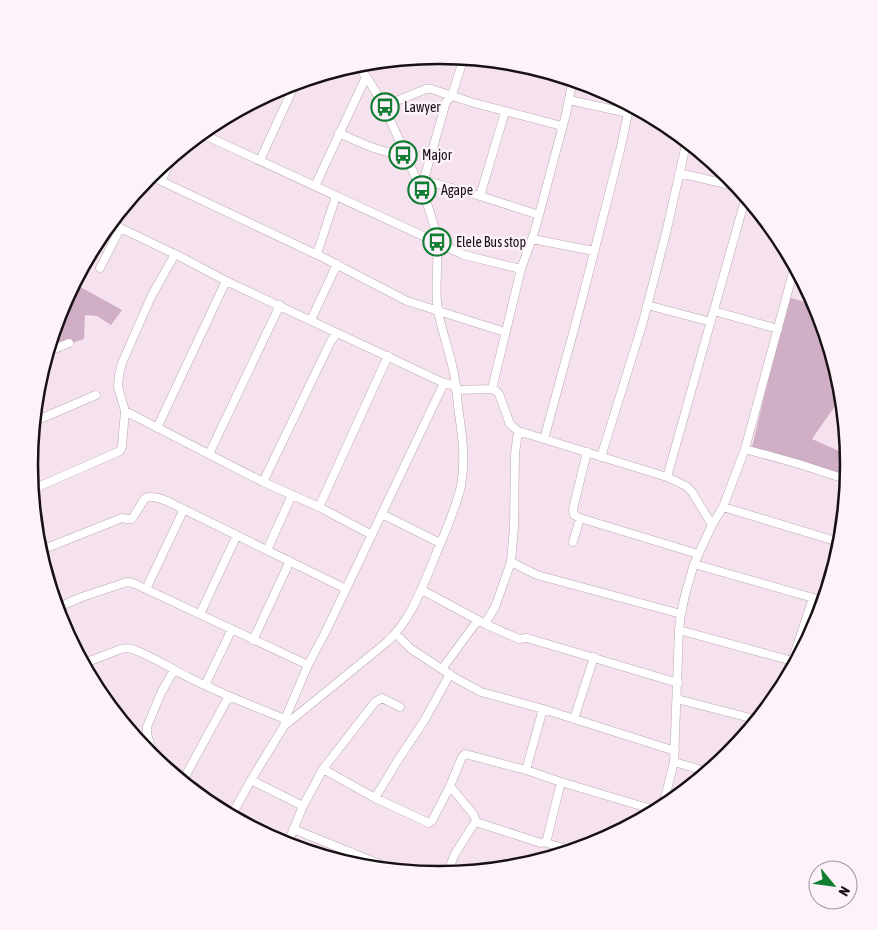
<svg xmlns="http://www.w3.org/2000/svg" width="878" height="930" font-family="'Asap Condensed',sans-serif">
  <rect width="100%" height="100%" fill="#f5e2ee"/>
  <!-- green -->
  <path fill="#d0aec5" d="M73 283 122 310 111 325 97 316 85 315 84 339 63 346 52 334 60 308Z
    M788 297 817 306 818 308 841 385 842 396 812 439 848 455 849 465 848 478 752 447Z"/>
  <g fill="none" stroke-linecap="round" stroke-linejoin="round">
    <!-- minor casing -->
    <g stroke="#baa8b3" stroke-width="9">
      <path id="minor" d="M569 100 628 113
        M384 106 426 89H431L474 103 562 126
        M200 133 464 255 521 269
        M339 133C361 143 381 153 405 155
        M206 136 211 124
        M260 160 296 82
        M679 173 739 187
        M149 174 161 181 324 258 407 301 505 332
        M424 180 480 196 539 215
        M161 181 174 155
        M315 186 366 77
        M421 190 446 102 452 95 464 57
        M480 196 505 112
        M110 223 179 256 226 281 444 383 456 386
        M532 239 594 251
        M317 254 336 196
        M100 268 120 229
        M647 305 711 322
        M714 311 778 329
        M311 320 337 264
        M47 352 69 343
        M492 389 521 269 534 233 539 215 566 114 573 79
        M456 390 492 389 496 391 499 394 510 424 518 431 667 477 686 486 692 492 712 525
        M125 411 263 482 319 507 372 535
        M33 422 96 395
        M157 428 226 281
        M544 439 579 311 620 151 630 104
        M745 449 799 464 848 480
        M587 452 573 509 574 515 580 518 698 554
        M209 454 280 305
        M601 457 643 322 666 233 687 140
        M667 477 746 196
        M263 482 331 341 337 333
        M31 490 120 451 122 446 125 411 118 387 119 375 122 363 151 297 175 254
        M319 507 388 356
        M723 507 842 543
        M382 514 440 543
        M573 542 580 518
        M267 550 292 495
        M39 551 122 518 127 519H132L145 498C157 494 170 503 181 508L346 589
        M511 562 537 575 681 614
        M694 564 824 601
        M146 589 184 509
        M422 590 485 624 519 639 527 638 678 683
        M56 608 82 597 127 582 133 583 308 665
        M200 614 237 535
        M485 624 495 607 511 562 514 527 515 454 518 431
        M679 630 796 662
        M396 634 411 649 457 679 481 692 543 709 675 751
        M253 640 290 561
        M792 661 813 598
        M82 664 121 649C125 648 128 648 132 649 153 656 171 669 190 678 221 694 253 706 285 719
        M442 669 478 620
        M205 685 232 629
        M677 699 758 720
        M574 719 594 657
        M284 726 285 719 308 665 326 631 444 383
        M158 762 150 744 147 734V727L161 693 174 670
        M674 762 708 772
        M323 769 375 798 429 823 432 821 450 786 462 757 465 754 526 770 561 782 658 811
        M526 770 543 709
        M251 780 303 806
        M182 782 229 696
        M450 786 474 815 476 822
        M375 798 398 760 424 721 450 674
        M662 809 674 762 679 630 681 614 685 595 694 564 712 525 723 507 745 449 795 265
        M229 816 235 809 251 780 284 726 387 642C409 622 421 591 432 564 442 539 455 512 461 486 466 459 462 433 458 407 457 393 456 379 452 365 448 347 441 329 438 310 434 288 439 265 437 242 433 210 417 182 405 153 391 122 378 89 356 64
        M293 829 397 871
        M544 842 572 851
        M287 845 303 806 323 769 375 702 382 698 400 707
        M346 863 351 852
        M446 875 455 854 473 825 476 822 541 843 544 842 547 839 561 782"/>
    </g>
    <!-- minor -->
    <use href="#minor" stroke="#fff" stroke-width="8"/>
  </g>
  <!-- icons -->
  <defs>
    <g id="bus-ring" transform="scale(1.4375)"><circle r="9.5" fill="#fdf2f9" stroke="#117d32" stroke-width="1.5"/><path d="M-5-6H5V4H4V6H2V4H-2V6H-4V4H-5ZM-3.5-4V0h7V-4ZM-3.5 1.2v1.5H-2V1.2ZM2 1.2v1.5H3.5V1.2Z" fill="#117d32"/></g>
  </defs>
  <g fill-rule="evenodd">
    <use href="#bus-ring" x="385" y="107"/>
    <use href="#bus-ring" x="403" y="155"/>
    <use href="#bus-ring" x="422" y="190"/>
    <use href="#bus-ring" x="437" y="242"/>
  </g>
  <g text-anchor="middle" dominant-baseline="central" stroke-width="5" stroke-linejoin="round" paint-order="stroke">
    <!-- poi labels -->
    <g font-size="14" fill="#171115" stroke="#fdf2f9" text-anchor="start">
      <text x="404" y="107">Lawyer</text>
      <text x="422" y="155">Major</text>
      <text x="441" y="190">Agape</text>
      <text x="456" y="242">Elele Bus stop</text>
    </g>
  </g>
  <!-- crop -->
  <path d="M0 0H878V930H0ZM38 465a401 401 0 1 1 802 0a401 401 0 1 1-802 0Z" fill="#fdf2f9" fill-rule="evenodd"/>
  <path fill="none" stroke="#171115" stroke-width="2.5" d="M38 465a401 401 0 1 1 802 0a401 401 0 1 1-802 0Z"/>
  <!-- north arrow -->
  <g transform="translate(833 885) rotate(119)"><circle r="24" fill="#fdf2f9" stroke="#a1989e"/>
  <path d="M0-4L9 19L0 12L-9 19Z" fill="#117d32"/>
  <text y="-8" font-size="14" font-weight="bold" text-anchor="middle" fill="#171115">N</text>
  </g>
</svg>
